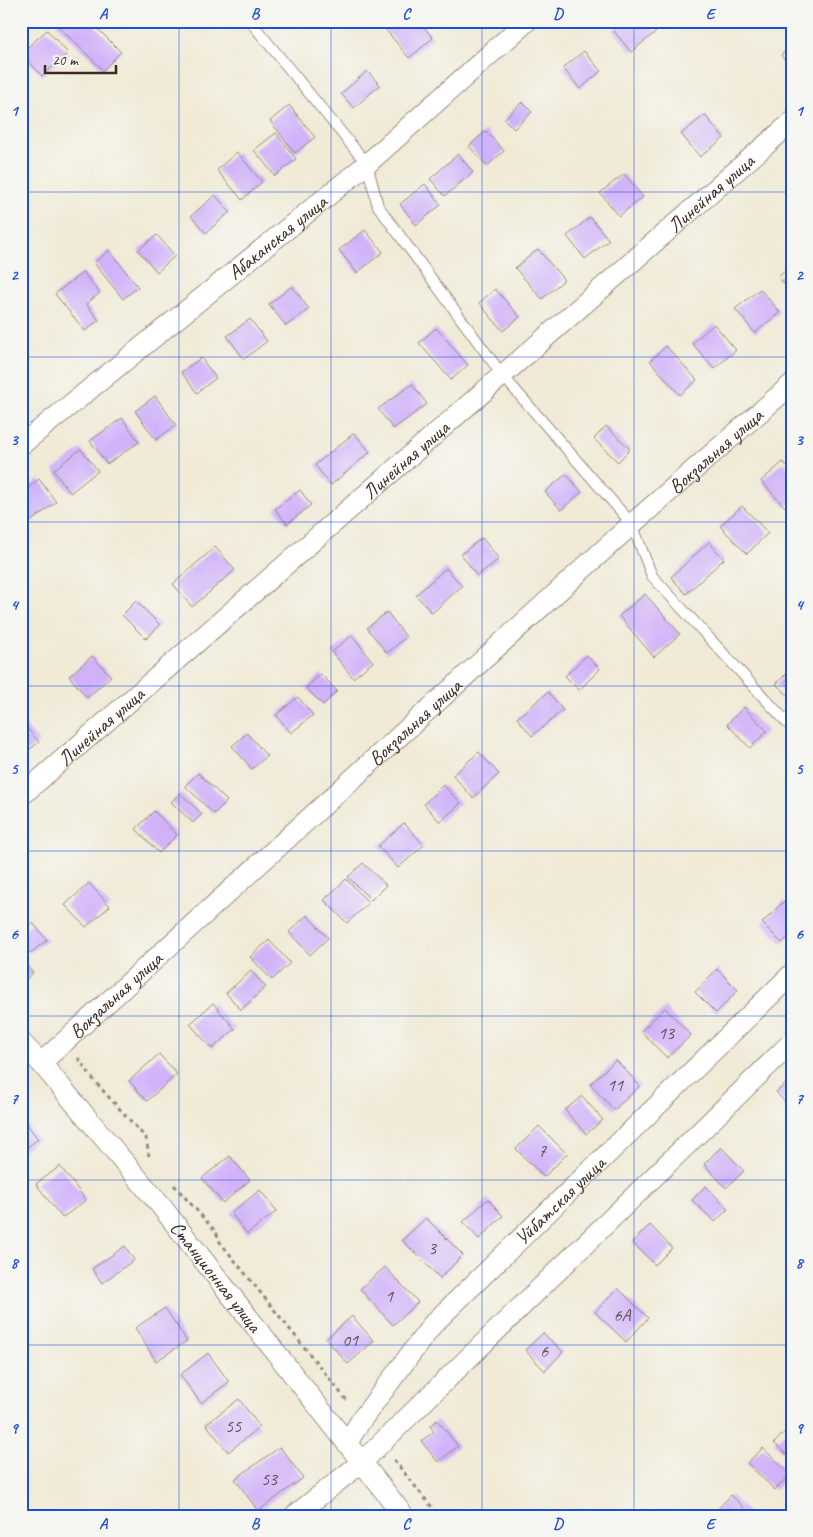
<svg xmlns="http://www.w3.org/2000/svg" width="813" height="1537" font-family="Caveat,sans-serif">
  <rect width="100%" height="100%" fill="#f6f6f2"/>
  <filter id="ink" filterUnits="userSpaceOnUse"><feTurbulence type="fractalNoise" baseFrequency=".02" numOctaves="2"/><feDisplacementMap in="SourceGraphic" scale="10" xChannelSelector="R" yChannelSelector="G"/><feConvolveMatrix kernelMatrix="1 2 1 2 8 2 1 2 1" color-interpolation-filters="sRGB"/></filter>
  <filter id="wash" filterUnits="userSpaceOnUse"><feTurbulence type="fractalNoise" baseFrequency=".0096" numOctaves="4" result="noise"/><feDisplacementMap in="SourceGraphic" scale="20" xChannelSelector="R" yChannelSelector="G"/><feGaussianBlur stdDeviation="1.12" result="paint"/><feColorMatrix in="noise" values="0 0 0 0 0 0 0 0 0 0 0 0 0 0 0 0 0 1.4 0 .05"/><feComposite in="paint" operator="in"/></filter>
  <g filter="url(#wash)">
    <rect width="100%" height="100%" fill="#f0ead6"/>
    <g id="blocks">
      <!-- building -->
      <path fill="#d0b2f9" d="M59 21H90L121 52 103 70 56 24Z
        M396 21H419L433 38 409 58 386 30Z
        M624 21H646L656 32 631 52 613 30Z
        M47 30 68 53 42 76 21 53Z
        M792 46V69L781 55Z
        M584 51 601 71 580 89 563 68Z
        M367 71 380 85 354 108 341 94Z
        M522 102 532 112 514 129 504 119Z
        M289 105 315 137 295 153 270 121Z
        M705 115 724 138 700 157 681 134Z
        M486 131 504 151 487 166 469 146Z
        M276 133 296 159 275 176 254 150Z
        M237 152 262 182 242 200 217 170Z
        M458 154 473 172 445 196 430 179Z
        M624 174 643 197 619 216 600 193Z
        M425 184 441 205 416 225 400 204Z
        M215 195 230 212 206 233 191 216Z
        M590 217 609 240 585 259 567 236Z
        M365 230 383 252 357 273 339 250Z
        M157 235 175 256 157 272 138 250Z
        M538 249 564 280 542 299 515 268Z
        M109 250 138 287 123 299 94 263Z
        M792 265V293L778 277Z
        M83 272 100 293 86 304 99 320 85 331 55 294Z
        M292 286 309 309 286 326 269 304Z
        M495 289 520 317 503 331 479 303Z
        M760 289 780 312 755 333 735 309Z
        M250 319 267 341 244 359 227 336Z
        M714 324 736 350 714 369 692 343Z
        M436 328 468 365 451 380 419 343Z
        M666 346 697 380 680 395 650 361Z
        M201 358 216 378 197 393 181 372Z
        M412 384 427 404 393 429 378 409Z
        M155 396 176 425 156 440 135 411Z
        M122 418 139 442 107 464 90 441Z
        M606 426 630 449 618 462 594 439Z
        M354 433 370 452 331 485 315 465Z
        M81 449 98 471 70 493 53 470Z
        M783 462 792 471V501L785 507 761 481Z
        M566 474 582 492 561 510 545 492Z
        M39 479 56 502 29 523 21 512V493Z
        M300 490 311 505 287 524 275 509Z
        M742 506 768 533 747 554 720 526Z
        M482 538 499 559 477 576 461 554Z
        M709 542 724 559 686 594 671 577Z
        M215 547 235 570 192 607 173 584Z
        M446 568 462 586 432 613 416 595Z
        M645 594 680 634 654 657 619 616Z
        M136 601 160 625 146 639 122 615Z
        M387 612 406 637 387 653 367 628Z
        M352 635 373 662 353 678 332 652Z
        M587 655 600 669 579 690 565 676Z
        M92 656 111 676 87 698 69 676Z
        M792 668V699L776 684Z
        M321 674 337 691 323 705 306 688Z
        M548 692 563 710 532 736 517 718Z
        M298 697 313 715 291 733 276 715Z
        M744 707 767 731 750 748 727 724Z
        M21 721 39 742 21 756Z
        M247 733 267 756 252 769 232 746Z
        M479 752 499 774 473 798 453 775Z
        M198 773 227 801 214 814 185 786Z
        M443 785 461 803 440 822 424 804Z
        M180 793 202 814 193 823 171 802Z
        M154 811 177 835 159 853 136 829Z
        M404 823 424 845 398 868 378 846Z
        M363 863 386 885 371 900 348 877Z
        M346 879 369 903 347 923 324 900Z
        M89 883 110 906 86 927 65 905Z
        M784 901 792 909V934L782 943 762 923Z
        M307 915 328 938 310 955 289 932Z
        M33 923 47 940 30 953 21 942V932Z
        M269 940 290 963 272 980 250 957Z
        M21 959 33 973 21 983Z
        M717 969 738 990 716 1013 695 992Z
        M251 971 266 987 241 1010 226 993Z
        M213 1003 235 1029 212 1049 190 1024Z
        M665 1008 691 1035 667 1058 641 1031Z
        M159 1054 177 1074 147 1101 129 1081Z
        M616 1060 640 1086 614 1110 590 1084Z
        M792 1079V1110L776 1092Z
        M582 1096 603 1120 586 1134 565 1110Z
        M21 1116 38 1139 21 1152Z
        M539 1126 567 1154 544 1177 516 1149Z
        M721 1147 744 1171 726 1188 704 1164Z
        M230 1156 250 1180 223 1203 202 1178Z
        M60 1166 86 1200 62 1218 36 1184Z
        M706 1186 728 1209 715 1222 692 1200Z
        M260 1190 277 1211 247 1234 231 1213Z
        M488 1199 503 1216 479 1239 463 1222Z
        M426 1218 463 1255 440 1278 402 1240Z
        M650 1225 672 1248 655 1265 632 1242Z
        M125 1246 134 1260 102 1283 92 1269Z
        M385 1267 418 1302 393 1325 360 1289Z
        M618 1288 648 1318 626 1342 595 1312Z
        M165 1308 187 1341 156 1361 135 1328Z
        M352 1316 374 1341 348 1364 326 1339Z
        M543 1333 563 1352 545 1371 525 1350Z
        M208 1353 229 1382 201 1403 180 1375Z
        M239 1399 260 1427 228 1452 206 1424Z
        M437 1420 458 1446 438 1462 421 1441 434 1432 430 1426Z
        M788 1429 792 1432V1460L774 1443Z
        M280 1447 303 1478 258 1511 235 1479Z
        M763 1448 790 1474 775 1490 747 1463Z
        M731 1495 752 1516H711Z"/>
    </g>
  </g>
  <g filter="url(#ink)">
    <use href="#blocks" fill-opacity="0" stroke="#968a7a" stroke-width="1"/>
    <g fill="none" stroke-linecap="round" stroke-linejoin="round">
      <!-- service casing -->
      <g stroke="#968a7a" stroke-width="12">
        <path id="service" d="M250 21 367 164 378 206 503 376 632 524 652 576 792 728"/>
      </g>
      <!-- minor casing -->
      <g stroke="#968a7a" stroke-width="22">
        <g id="minor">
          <path id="s1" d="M21 445 367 164 527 21"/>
          <path id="s2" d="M21 796 792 122"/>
          <path id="s3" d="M21 1042 41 1063 161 1206 404 1516"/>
          <path id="s4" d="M41 1063 632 524 792 384"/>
          <path id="s5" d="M347 1443 362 1419 433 1324 792 974"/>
          <path d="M294 1516 362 1462 792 1042"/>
        </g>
      </g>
      <!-- path -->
      <path stroke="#968a7a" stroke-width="3" stroke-dasharray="4 4" stroke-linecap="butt" d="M78 1058 96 1083 146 1138 149 1156
        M174 1185 216 1232 220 1242 348 1402
        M394 1460 439 1516"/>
      <!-- service -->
      <use href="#service" stroke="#fff" stroke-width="10"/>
      <!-- minor -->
      <use href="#minor" stroke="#fff" stroke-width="20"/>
    </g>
  </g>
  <!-- grid -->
  <path fill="none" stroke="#1d4ed8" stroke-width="1" stroke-opacity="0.55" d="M179 21V1516M331 21V1516M482 21V1516M634 21V1516M21 192H792M21 357H792M21 522H792M21 686H792M21 851H792M21 1016H792M21 1180H792M21 1345H792"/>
  <g text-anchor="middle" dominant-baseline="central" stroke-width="5" stroke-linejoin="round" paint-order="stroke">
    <!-- number labels -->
    <g font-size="18" fill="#604c55">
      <text x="666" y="1033">13</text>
      <text x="615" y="1085">11</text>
      <text x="542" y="1151">7</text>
      <text x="432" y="1248">3</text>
      <text x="389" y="1296">1</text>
      <text x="622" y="1315">6А</text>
      <text x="350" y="1340">01</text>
      <text x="544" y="1351">6</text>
      <text x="233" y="1426">55</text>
      <text x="269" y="1479">53</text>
    </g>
    <!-- street labels -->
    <g font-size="20" fill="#3b2a1e" stroke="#f6f6f2">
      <text stroke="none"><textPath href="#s2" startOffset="916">Линейная улица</textPath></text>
      <text stroke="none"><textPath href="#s1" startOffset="330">Абаканская улица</textPath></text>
      <text stroke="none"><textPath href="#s4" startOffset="911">Вокзальная улица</textPath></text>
      <text stroke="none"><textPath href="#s2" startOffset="511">Линейная улица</textPath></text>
      <text stroke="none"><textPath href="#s4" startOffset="506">Вокзальная улица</textPath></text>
      <text stroke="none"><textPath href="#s2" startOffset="106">Линейная улица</textPath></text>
      <text stroke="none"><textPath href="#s4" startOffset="101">Вокзальная улица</textPath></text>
      <text stroke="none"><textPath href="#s5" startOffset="324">Уйбатская улица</textPath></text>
      <text stroke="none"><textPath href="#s3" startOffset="305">Станционная улица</textPath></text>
    </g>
  </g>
  <!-- margin -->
  <rect width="813" height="1537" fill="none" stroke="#f6f6f2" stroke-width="55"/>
  <!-- scale -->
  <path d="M45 65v8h71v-8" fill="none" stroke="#3b2a1e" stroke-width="2.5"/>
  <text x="52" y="65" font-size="15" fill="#3b2a1e" stroke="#f6f6f2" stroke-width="4" paint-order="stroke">20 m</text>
  <rect x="28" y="28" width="758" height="1482" fill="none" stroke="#1d4ed8" stroke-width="2"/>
  <g font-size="16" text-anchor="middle" font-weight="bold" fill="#1d4ed8">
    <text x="103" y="19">A</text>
    <text x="255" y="19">B</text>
    <text x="406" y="19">C</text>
    <text x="558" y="19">D</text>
    <text x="710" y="19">E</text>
    <text x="14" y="116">1</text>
    <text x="799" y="116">1</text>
    <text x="14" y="280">2</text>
    <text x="799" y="280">2</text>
    <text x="14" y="445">3</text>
    <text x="799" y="445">3</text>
    <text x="14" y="610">4</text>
    <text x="799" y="610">4</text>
    <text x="14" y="774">5</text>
    <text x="799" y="774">5</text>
    <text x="14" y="939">6</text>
    <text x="799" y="939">6</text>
    <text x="14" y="1104">7</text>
    <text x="799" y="1104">7</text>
    <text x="14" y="1268">8</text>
    <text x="799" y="1268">8</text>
    <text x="14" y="1433">9</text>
    <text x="799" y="1433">9</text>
    <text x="103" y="1529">A</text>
    <text x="255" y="1529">B</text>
    <text x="406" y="1529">C</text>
    <text x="558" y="1529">D</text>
    <text x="710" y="1529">E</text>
  </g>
</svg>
